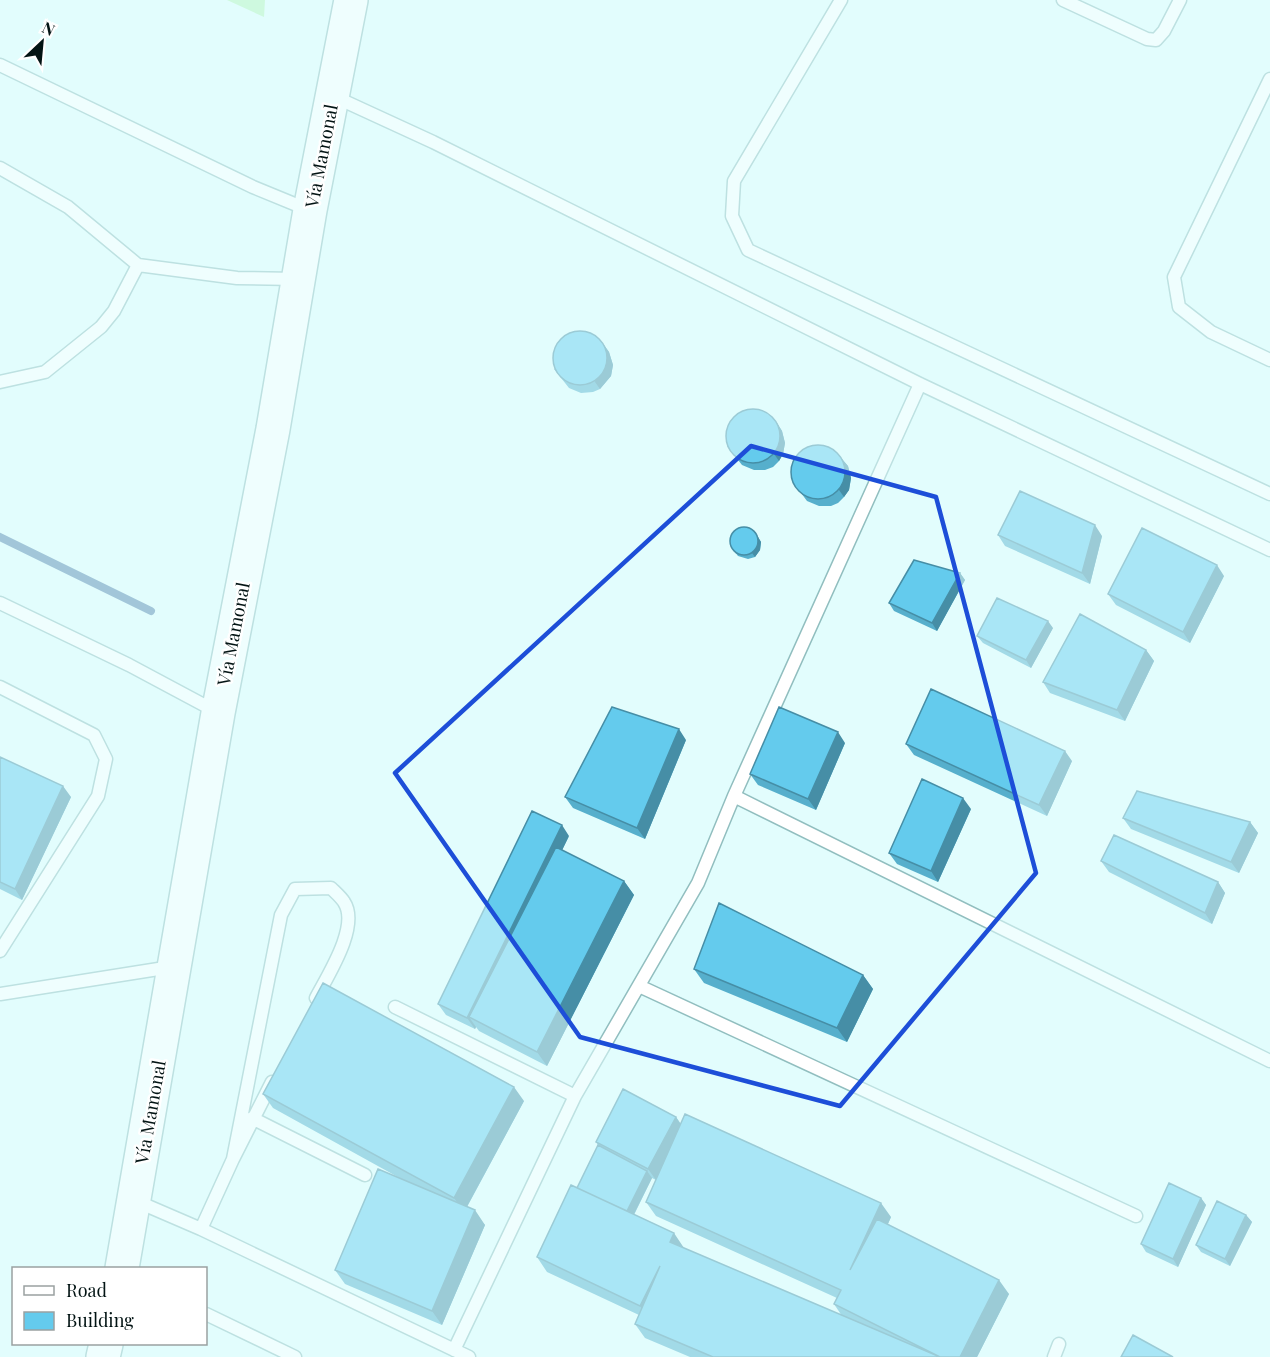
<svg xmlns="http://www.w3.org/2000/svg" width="1270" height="1357" font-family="'Playfair Display',serif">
  <rect width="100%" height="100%" fill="#e2fdfd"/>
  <!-- green -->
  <path fill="#b6f4ba" d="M227 0H265L264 17Z"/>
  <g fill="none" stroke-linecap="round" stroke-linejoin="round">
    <!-- stream -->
    <path stroke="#5484ad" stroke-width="8" d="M0 537 151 611"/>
    <!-- lane casing -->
    <g stroke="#91bebf" stroke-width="15">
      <path id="lane" d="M841 0 734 181 732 216 748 250 1270 494
        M1063 0 1147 39 1156 40 1164 31 1180 0
        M0 65 253 187 309 210
        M1270 79 1174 277 1179 307 1211 332 1270 360
        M333 96 433 142 920 384 1270 550
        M0 168 68 207 138 265
        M0 382 45 372 101 327 114 311 138 265 237 278 297 279
        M0 603 129 665 217 712
        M0 687 94 735 106 759 98 796 0 951
        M734 796 1270 1061
        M639 986 1136 1216
        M0 994 171 967
        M395 1007 575 1096
        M252 1118 365 1175
        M233 1159 272 1082
        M136 1201 201 1229 469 1357
        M201 1229 233 1159 281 915 295 889 331 888C335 892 341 897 344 902 360 926 328 975 316 998
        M206 1314 295 1357
        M454 1350 575 1096 698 883 734 796 920 384
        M1054 1357 1059 1344"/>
    </g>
    <!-- secondary casing -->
    <g stroke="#91bebf" stroke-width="36">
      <path id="secondary" d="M122 1268 218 713 273 429 310 210 351 0
        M103 1357 106 1344"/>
    </g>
    <!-- lane -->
    <use href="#lane" stroke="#fff" stroke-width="12"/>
    <!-- secondary -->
    <use href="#secondary" stroke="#fff" stroke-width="33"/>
  </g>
  <!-- wall -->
  <path fill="#56afcc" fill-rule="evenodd" d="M604 345 609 352 613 365 611 376 600 389 593 392 581 393 569 388 554 369Z
    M777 423 782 431 785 443 783 454 779 461 773 467 765 470H754L742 465 727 446Z
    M842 459 848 466 851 478 849 490 844 497 838 503 831 506H819L807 501 793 482Z
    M755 532 761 542 760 550 755 557 748 559 738 556 731 547Z
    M998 535 1102 536 1090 584 1005 546Z
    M960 573 965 580 937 631 894 611 889 603Z
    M1224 576 1190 643 1116 605 1108 594Z
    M1053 628 1031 668 983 643 977 636Z
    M1146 650 1154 661 1125 721 1050 693 1043 682Z
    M686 740 645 839 573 808 565 797Z
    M845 743 816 810 758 785 750 774Z
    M906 744 1072 761 1047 816 914 755Z
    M0 757 71 797 22 900 0 889Z
    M971 809 938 882 897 864 889 853Z
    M1123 818 1250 822 1258 833 1239 873 1131 829Z
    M569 836 562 850 624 881 634 895 547 1066 479 1031 476 1027 475 1029 446 1015 438 1004Z
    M1101 861 1218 882 1225 893 1212 924 1109 872Z
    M694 969 863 975 873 989 847 1042 704 983Z
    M263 1094 524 1101 467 1207 485 1225 442 1325 345 1284 335 1270 405 1181 273 1108Z
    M676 1117 681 1124 891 1217 888 1224 1009 1294 977 1357H690L645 1338 635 1324 639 1315 547 1272 537 1257 577 1188 598 1145 596 1142ZM652 1178 656 1180 646 1202 656 1216 837 1298 834 1304 842 1316 684 1248 634 1215Z
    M1201 1198 1206 1205 1178 1267 1146 1252 1141 1244Z
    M1246 1215 1252 1222 1230 1266 1201 1252 1196 1245Z"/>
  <!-- shaded-wall -->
  <path fill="#468ea6" d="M604 345 609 352 613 365 611 376 600 389 595 382Z
    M777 423 782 431 785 443 783 454 779 461 774 454Z
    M842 459 848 466 851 478 849 490 844 497 839 490Z
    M1095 525 1102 536 1090 584 1082 573Z
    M755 532 761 542 760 550 755 557 752 553Z
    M1217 565 1224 576 1190 643 1183 632Z
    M960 573 965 580 937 631 932 623Z
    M1048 621 1053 628 1031 668 1026 660Z
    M1146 650 1154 661 1125 721 1117 710Z
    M679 729 686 740 645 839 637 828Z
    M838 732 845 743 816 810 808 799Z
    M1065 751 1072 761 1047 816 1039 805Z
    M63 786 71 797 22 900 15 889Z
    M963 798 971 809 938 882 931 871Z
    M1250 822 1258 833 1239 873 1231 862Z
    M562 825 569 836 479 1022 469 1017 476 1027 475 1029 467 1018Z
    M624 881 634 895 547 1066 537 1052Z
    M1218 882 1225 893 1212 924 1205 913Z
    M863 975 873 989 847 1042 837 1028Z
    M514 1087 524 1101 464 1212 454 1198Z
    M676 1117 683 1128 656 1180 648 1169Z
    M647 1171 652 1178 630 1222 625 1215Z
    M1201 1198 1206 1205 1178 1267 1173 1259Z
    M881 1203 891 1217 860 1285 850 1270Z
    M475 1210 485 1225 442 1325 432 1311Z
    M1246 1215 1252 1222 1230 1266 1225 1259Z
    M674 1233 684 1248 670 1242Z
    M660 1266 650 1320 640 1306Z
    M999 1280 1009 1294 977 1357H960Z"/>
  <!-- building -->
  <path fill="#64cbed" stroke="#468ea6" stroke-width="1.5" d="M553 358a27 27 0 1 1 54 0a27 27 0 1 1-54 0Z
    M726 436a27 27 0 1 1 54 0a27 27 0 1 1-54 0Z
    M791 472a27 27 0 1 1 54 0a27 27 0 1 1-54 0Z
    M1020 491 1095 525 1082 573 998 535Z
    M730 541a14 14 0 1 1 28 0a14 14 0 1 1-28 0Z
    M1142 528 1217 565 1183 632 1108 594Z
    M914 560 960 573 932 623 889 603Z
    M997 598 1048 621 1026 660 977 636Z
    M1080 614 1146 650 1117 710 1043 682Z
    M931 689 1065 751 1039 805 906 744Z
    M612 707 679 729 637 828 565 797Z
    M779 707 838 732 808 799 750 774Z
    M0 757 63 786 15 889 0 882Z
    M922 779 963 798 931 871 889 853Z
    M1137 791 1250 822 1231 862 1123 818Z
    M532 811 562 825 467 1018 438 1004Z
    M1114 835 1218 882 1205 913 1101 861Z
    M556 847 624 881 537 1052 469 1017Z
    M719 903 863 975 837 1028 694 969Z
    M323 983 514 1087 454 1198 263 1094Z
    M623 1089 676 1117 648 1169 596 1142Z
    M685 1114 881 1203 850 1270 877 1219 999 1280 960 1357H940L834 1304 841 1290 646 1202Z
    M598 1145 647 1171 627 1211 577 1188Z
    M378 1169 475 1210 432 1311 335 1270Z
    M1169 1183 1201 1198 1173 1259 1141 1244Z
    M571 1185 674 1233 670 1242 940 1357H713L635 1324 660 1266 640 1306 537 1257Z
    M1217 1201 1246 1215 1225 1259 1196 1245Z
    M1133 1335 1173 1357H1121Z"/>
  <!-- marked area -->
  <path d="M0 0H1270V1357H0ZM751 446 936 497 1036 873 840 1106 580 1037 395 773Z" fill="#e2fdfd" fill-opacity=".55" fill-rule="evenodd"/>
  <path fill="none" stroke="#1d4ed8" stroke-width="4.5" stroke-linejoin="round" d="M751 446 936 497 1036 873 840 1106 580 1037 395 773Z"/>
  <g text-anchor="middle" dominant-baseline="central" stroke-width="5" stroke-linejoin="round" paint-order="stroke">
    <!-- street labels -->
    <g font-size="18" fill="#031414" stroke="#fff">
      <text transform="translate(321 156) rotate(-79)">Vía Mamonal</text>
      <text transform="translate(233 634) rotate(-79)">Vía Mamonal</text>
      <text transform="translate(150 1112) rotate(-80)">Vía Mamonal</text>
    </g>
  </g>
  <!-- legend -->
  <rect x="12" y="1267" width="195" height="78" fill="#ffffff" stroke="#9aa1a1" stroke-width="1.5"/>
  <rect x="24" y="1286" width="30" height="9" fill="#ffffff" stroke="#9aa1a1" stroke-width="1.5"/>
  <text x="66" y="1297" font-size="18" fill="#031414">Road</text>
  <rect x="24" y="1312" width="30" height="18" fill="#64cbed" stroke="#9aa1a1" stroke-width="1.5"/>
  <text x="66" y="1327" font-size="18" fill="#031414">Building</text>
  <!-- north arrow -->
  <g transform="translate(42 42) rotate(26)" stroke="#ffffff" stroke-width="4.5" paint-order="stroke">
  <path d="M0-4.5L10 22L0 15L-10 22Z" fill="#031414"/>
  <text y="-9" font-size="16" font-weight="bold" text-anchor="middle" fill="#031414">N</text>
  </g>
</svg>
